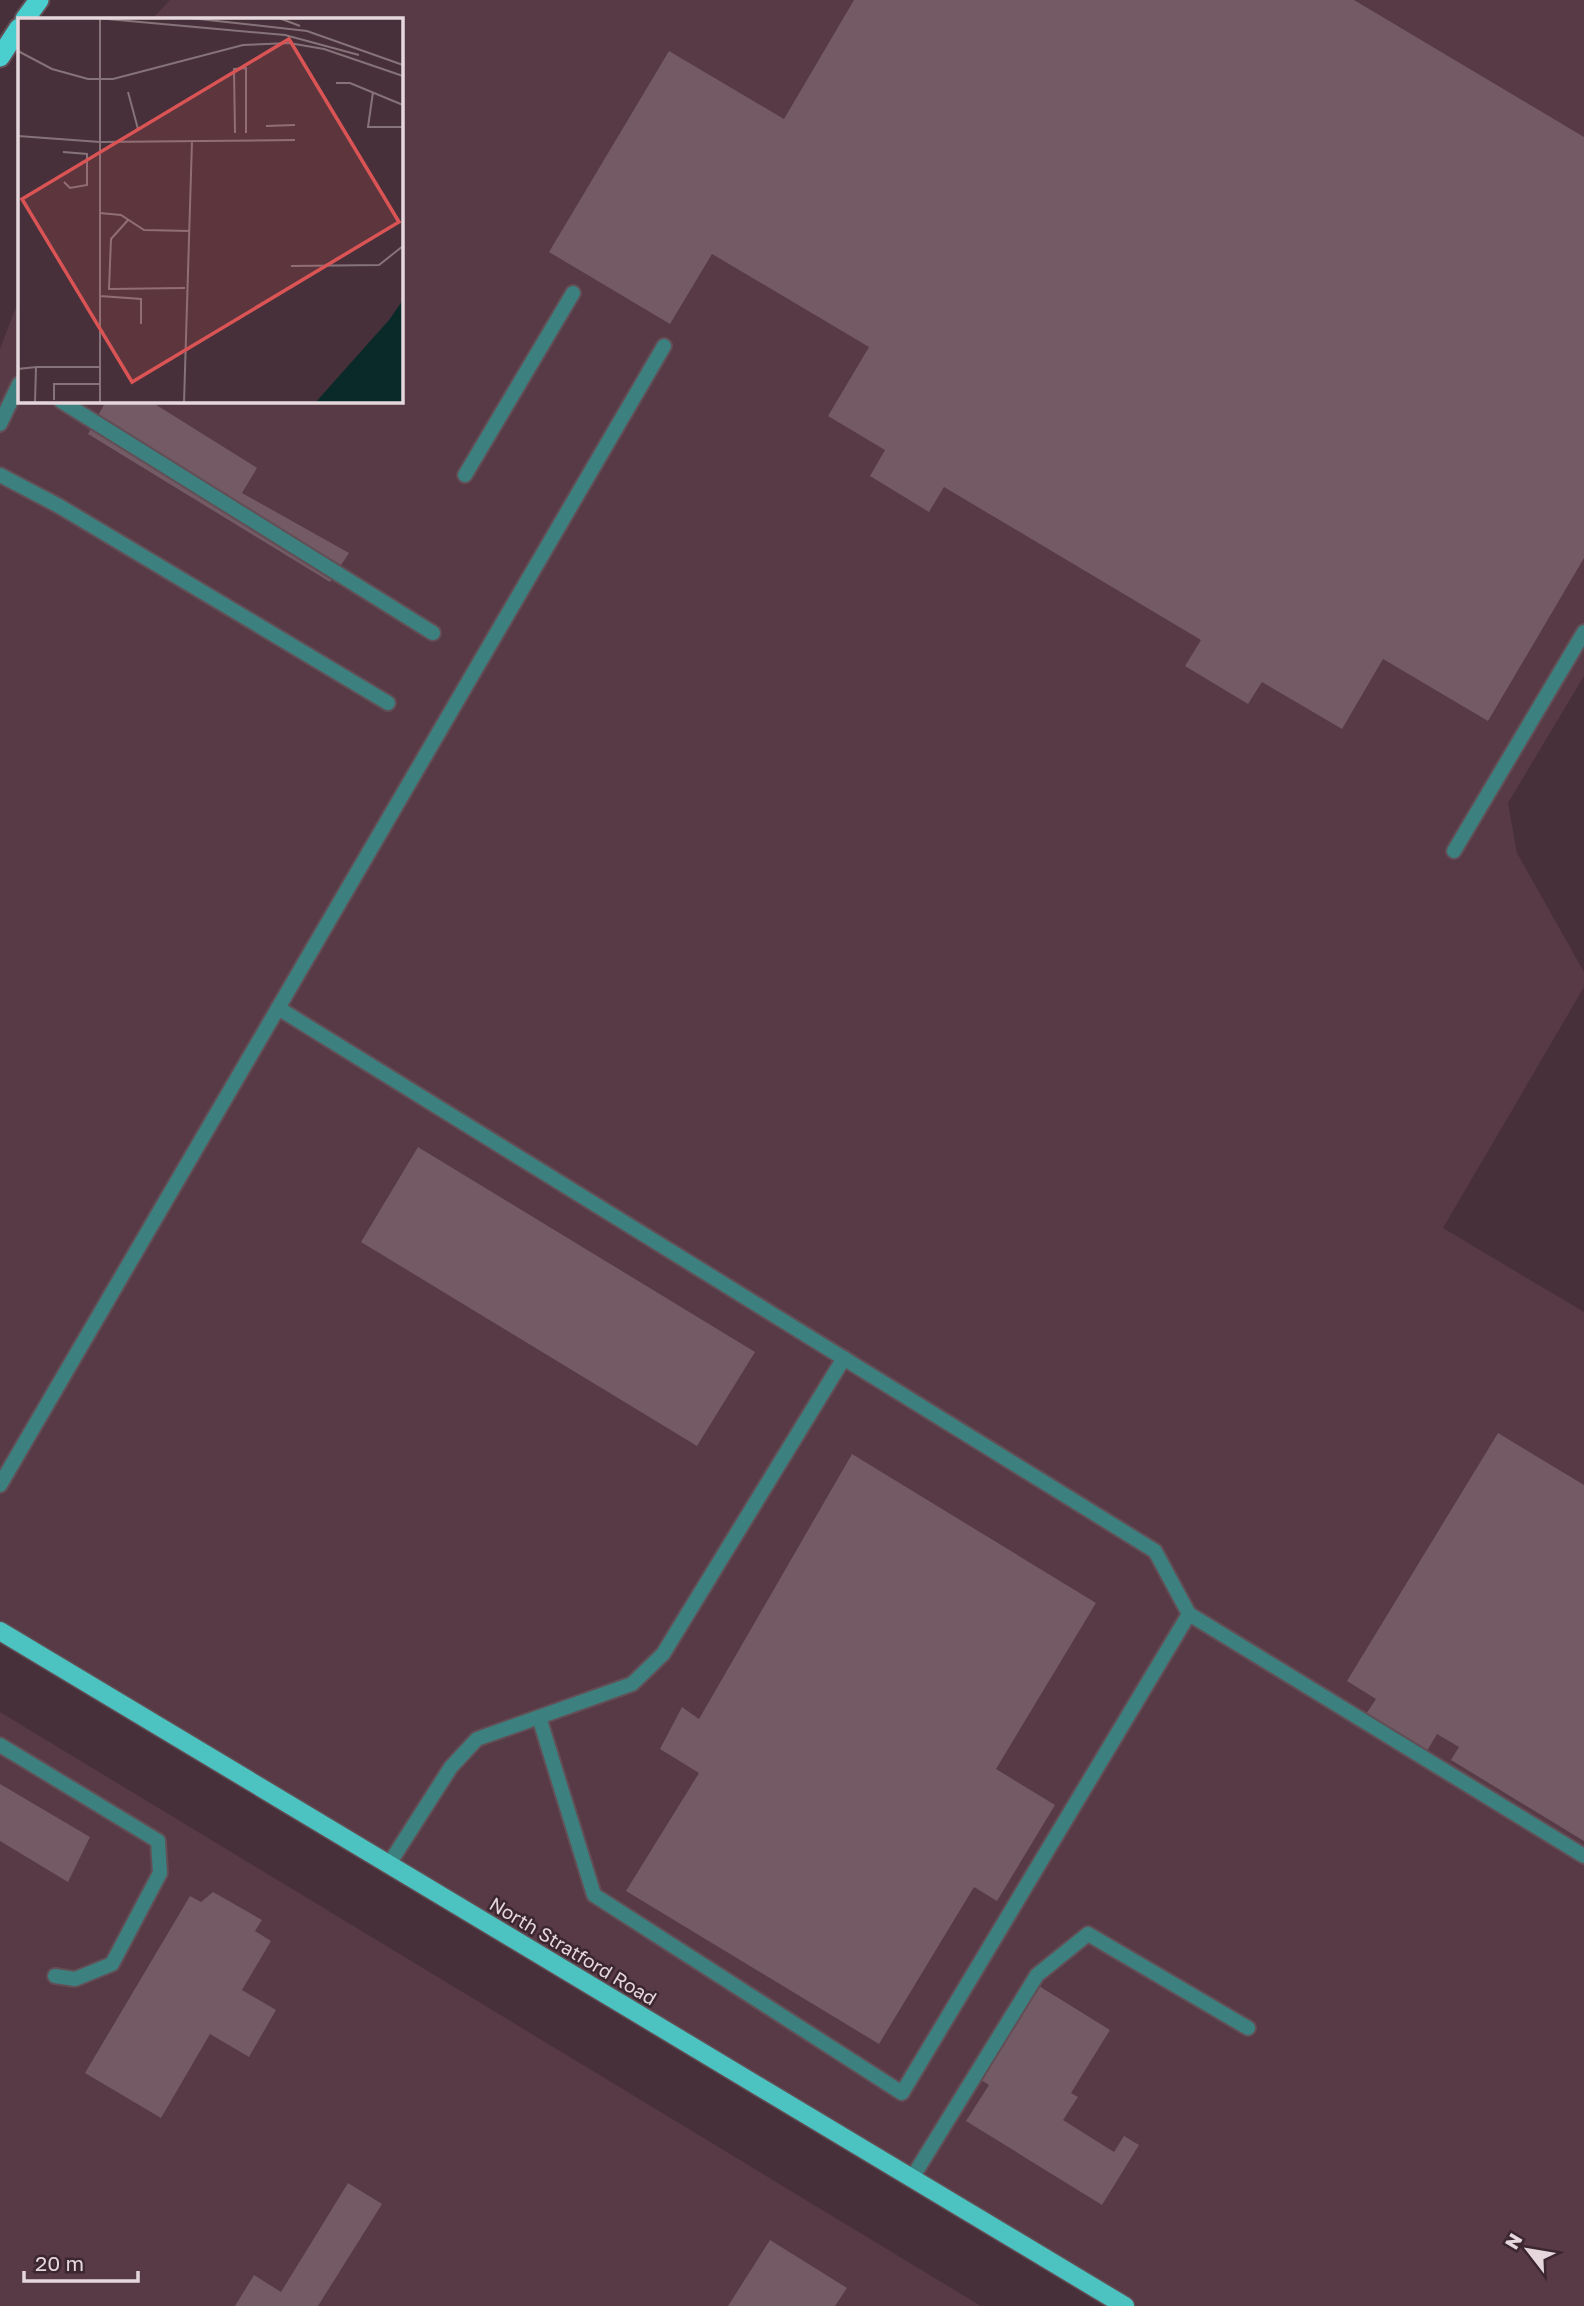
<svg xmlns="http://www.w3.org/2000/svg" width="1584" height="2306" viewBox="0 0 1584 2306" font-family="'Golos Text',sans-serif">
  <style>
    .built { fill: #573a46 }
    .building { fill: #735a64 }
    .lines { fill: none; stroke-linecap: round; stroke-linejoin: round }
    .service-casing { stroke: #634e56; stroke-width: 18 }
    .primary-casing { stroke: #634e56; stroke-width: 21 }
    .trunk-casing { stroke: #634e56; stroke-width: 23 }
    .service { stroke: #3c807f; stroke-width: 14 }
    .primary { stroke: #4cc2c1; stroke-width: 18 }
    .trunk { stroke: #4acfce; stroke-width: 19 }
    .labels { text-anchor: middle; stroke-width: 5; stroke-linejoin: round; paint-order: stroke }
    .street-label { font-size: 19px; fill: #e5d7dc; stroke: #3c262f }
    .inset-road { fill: none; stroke: #86737a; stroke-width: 2 }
    .view { fill: #da5455; fill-opacity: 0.15; stroke: #da5455; stroke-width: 3.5 }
    .inset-edge { fill: none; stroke: #e5d7dc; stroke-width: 3.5 }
  </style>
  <rect width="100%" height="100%" fill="#473039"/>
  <g class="built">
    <path d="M170 0H1584V676L1508 803 1517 853 1584 972V987L1443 1228 1584 1312V2306H1125L0 1632V349L19 299V401H401V19H152Z"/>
    <path d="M0 1712 981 2306H0Z"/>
  </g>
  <g class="building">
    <path d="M854 0H1354L1584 137V558L1488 721 1383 659 1342 729 1262 682 1248 704 1185 666 1201 640 944 487 929 512 870 476 885 450 828 416 869 347 712 254 670 324 549 252 669 51 784 119Z"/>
    <path d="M106 401H150L257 468 242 493 349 553 330 582 88 434Z"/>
    <path d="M418 1147 755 1352 697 1446 361 1242Z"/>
    <path d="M1498 1433 1584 1485V1841L1451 1760 1459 1747 1437 1734 1427 1751 1366 1714 1376 1699 1347 1681Z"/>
    <path d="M852 1454 1096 1603 996 1769 1055 1805 997 1901 974 1887 879 2044 626 1891 699 1773 660 1749 682 1707 699 1719Z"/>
    <path d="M0 1784 90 1837 68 1882 0 1841Z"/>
    <path d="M213 1892 262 1920 255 1931 271 1941 242 1990 276 2010 249 2057 210 2034 161 2118 85 2073 190 1896 201 1902Z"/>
    <path d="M1039 1986 1110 2030 1071 2093 1078 2097 1063 2120 1114 2152 1124 2136 1139 2145 1102 2205 966 2121 989 2085 981 2080Z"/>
    <path d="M348 2183 382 2204 318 2306H235L254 2275 281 2292Z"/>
    <path d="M770 2240 847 2288 835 2306H728Z"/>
  </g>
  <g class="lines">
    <g class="service-casing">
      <g id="service">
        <path d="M61 401 433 633"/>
        <path d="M0 424 19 384"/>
        <path d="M0 475 59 506 388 703"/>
        <path d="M465 475 573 293"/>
        <path d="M1454 851 1584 632"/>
        <path d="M278 1008 1155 1551 1189 1614 1584 1856"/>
        <path d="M0 1485 664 346"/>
        <path d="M539 1717 594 1895 902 2093 1189 1614"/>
        <path d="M0 1745 158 1841 160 1873 112 1964 75 1979 55 1976"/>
        <path d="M389 1864 451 1767 477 1739 632 1684 663 1654 844 1358"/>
        <path d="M912 2178 1037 1975 1088 1934 1248 2028"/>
      </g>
    </g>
    <g class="primary-casing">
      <path id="primary" d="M0 1631 1125 2306"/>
    </g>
    <g class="trunk-casing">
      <g id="trunk">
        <path d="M25 19 39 0"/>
        <path d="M0 57 19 28"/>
      </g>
    </g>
    <use href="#service" class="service"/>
    <use href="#primary" class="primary"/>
    <use href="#trunk" class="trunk"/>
  </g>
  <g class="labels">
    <g class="street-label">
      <text transform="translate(573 1951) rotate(31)" y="7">North Stratford Road</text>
    </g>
  </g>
  <g transform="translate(18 18)">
    <rect width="385" height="385" fill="#473039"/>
    <path d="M385 282V385H297L371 302Z" fill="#092a29"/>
    <path class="inset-road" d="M78 0 267 17 341 37M82 0V385M172 0 289 13 385 47M261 0 282 8M0 33 34 51 70 61H95L225 27 271 25 306 31 385 58M318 65H332L385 87M110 74 120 111M355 74 350 109H385M248 108 277 107M217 115 216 51 228 50V115M0 118 82 124 277 122M45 134 69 136V167L52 170 46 164M82 195 103 197 126 212 172 213M110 202 93 221 91 271 167 270M273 248 361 247 385 228M82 278 123 281V306M18 349H82M0 363V351L18 349 17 385M36 382V366H82M166 385 174 123"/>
    <path class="view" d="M271 21 381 204 114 364 4 181Z"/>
    <rect width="385" height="385" class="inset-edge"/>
  </g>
  <g transform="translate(1528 2250) rotate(301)" stroke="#3c262f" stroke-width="5" paint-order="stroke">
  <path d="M0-5L12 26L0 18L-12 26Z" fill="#e5d7dc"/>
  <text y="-10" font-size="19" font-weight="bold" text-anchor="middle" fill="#e5d7dc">N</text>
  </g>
  <path d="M24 2271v10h114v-10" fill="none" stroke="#e5d7dc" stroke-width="3.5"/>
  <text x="35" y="2271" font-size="21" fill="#e5d7dc" stroke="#3c262f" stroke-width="5" paint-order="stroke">20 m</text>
</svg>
